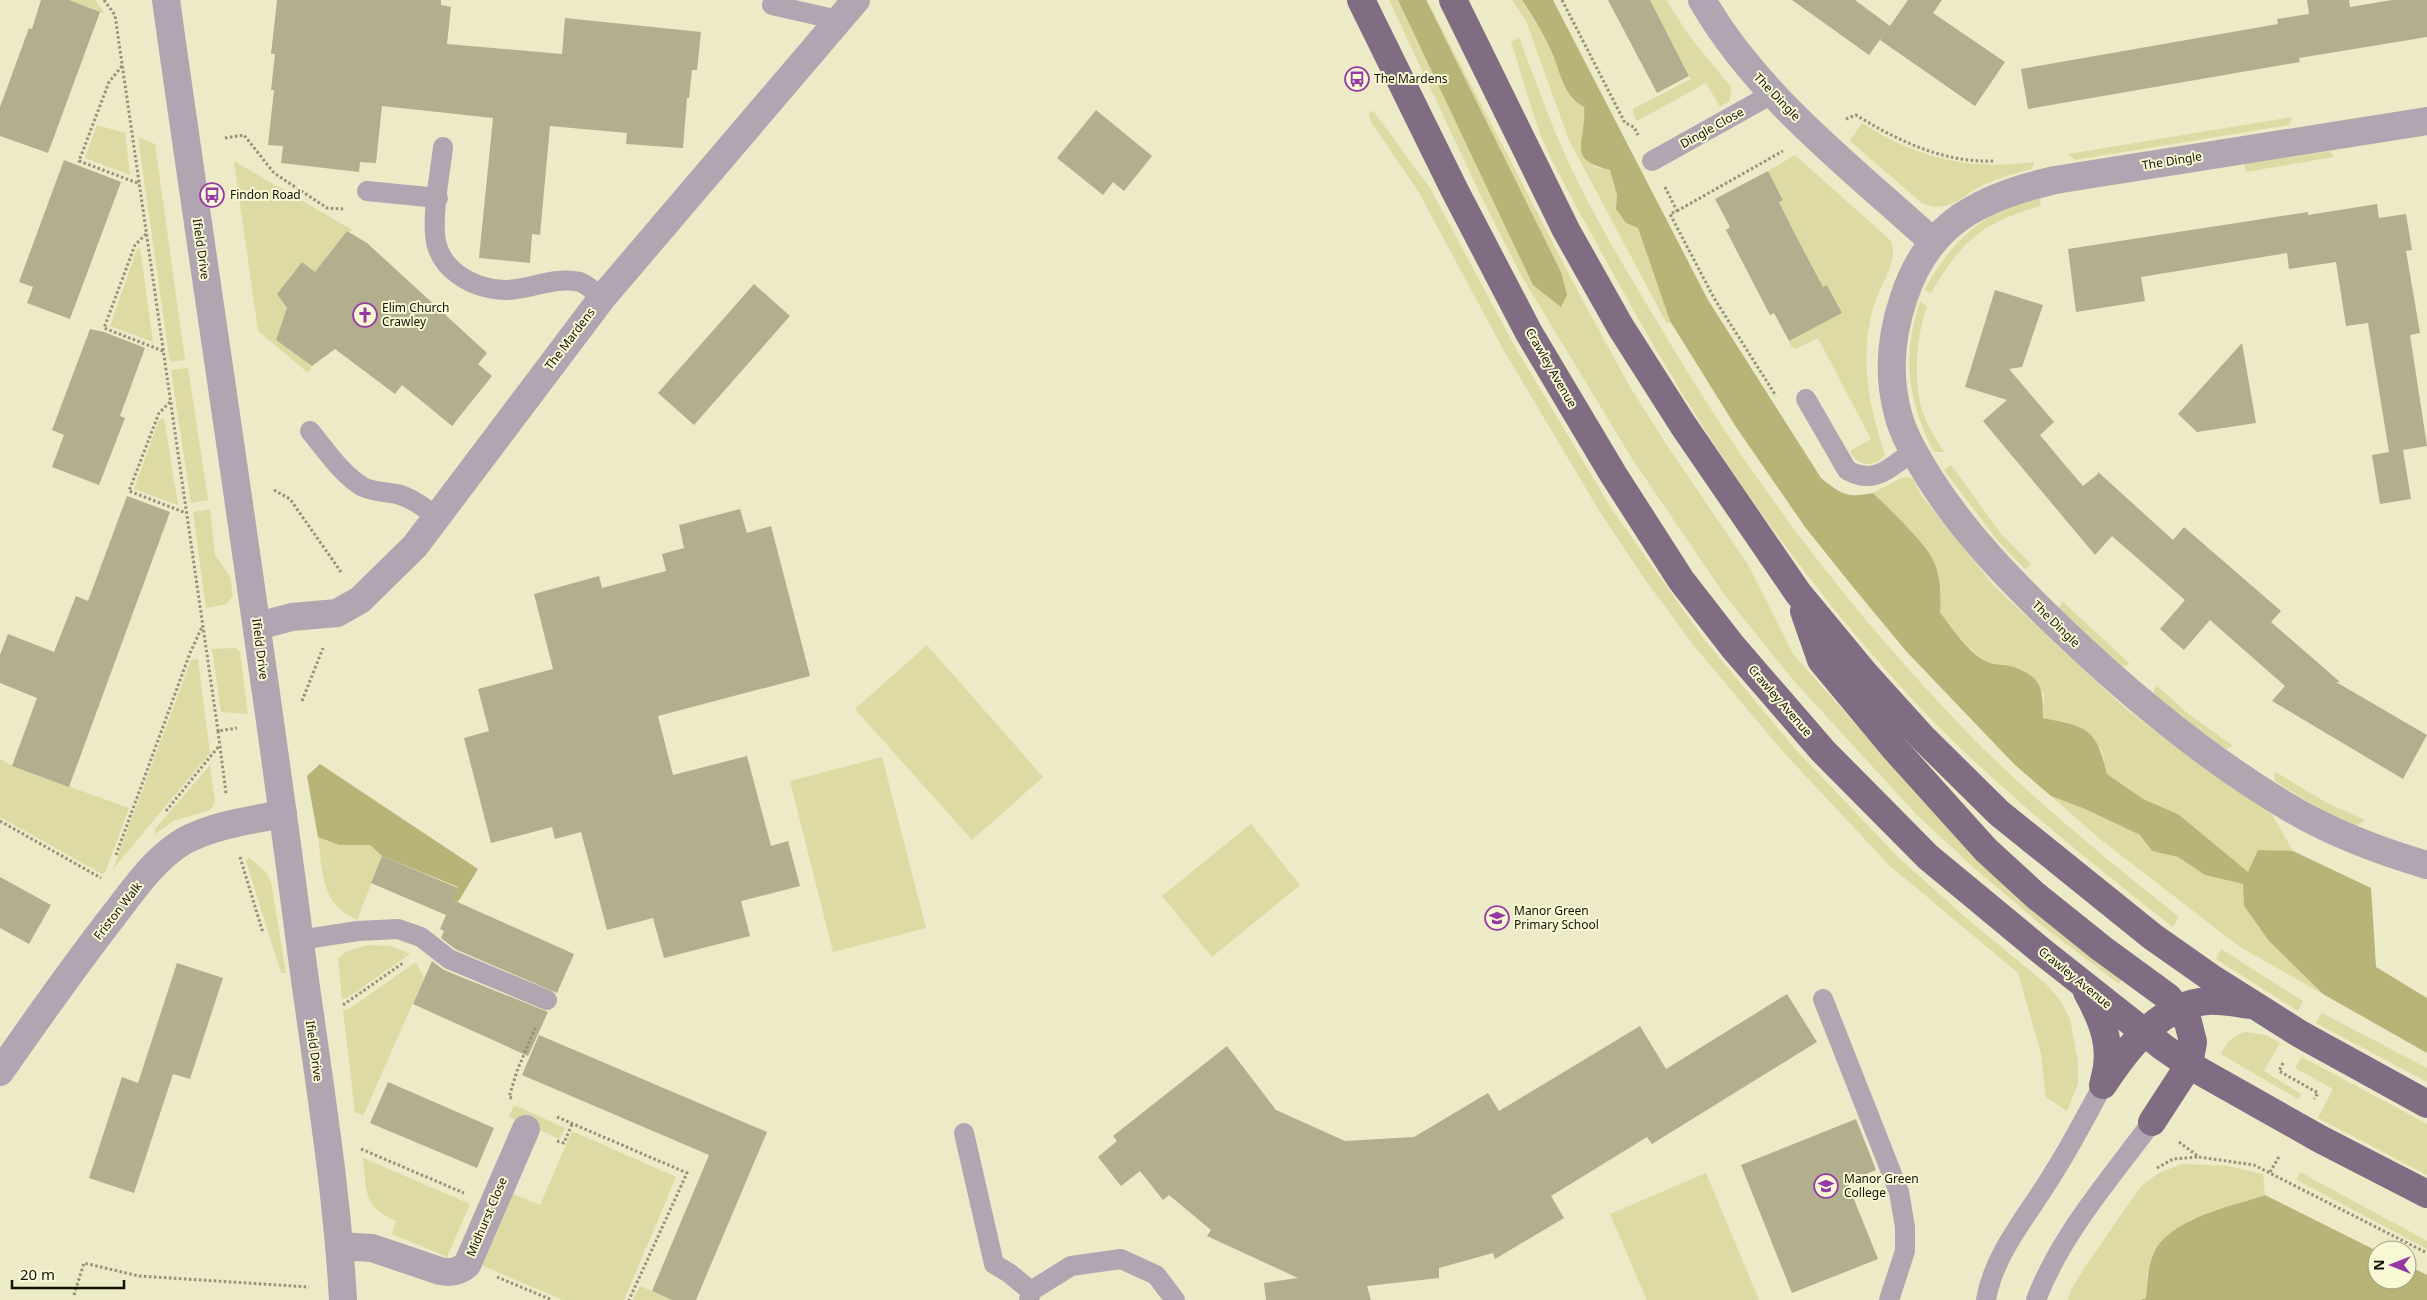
<svg xmlns="http://www.w3.org/2000/svg" width="2427" height="1300" viewBox="0 0 2427 1300" font-family="'Noto Sans',sans-serif">
  <style>
    .green { fill: #dddaa4 }
    .forest { fill: #b8b478 }
    .building { fill: #b1af8d }
    .lines { fill: none; stroke-linecap: round; stroke-linejoin: round }
    .path { stroke: #939278; stroke-width: 3; stroke-dasharray: 2.5 2.5; stroke-linecap: butt }
    .service { stroke: #b0a5b1; stroke-width: 20 }
    .minor { stroke: #b0a5b1; stroke-width: 28 }
    .tertiary { stroke: #b0a5b1; stroke-width: 28 }
    .primary { stroke: #806d83; stroke-width: 28 }
    .labels { text-anchor: middle; stroke-width: 4; stroke-linejoin: round; paint-order: stroke }
    .poi-label { font-size: 12px; fill: #131206; stroke: #f9f8d4; text-anchor: start }
    .street-label { font-size: 12px; fill: #131206; stroke: #f9f8d4 }
  </style>
  <rect width="100%" height="100%" fill="#eceac7"/>
  <g class="green">
    <path d="M69 0H95L105 14Z"/>
    <path d="M1389 0H1427L1585 305 1630 387 1668 447 1747 563 1793 654 1929 807 1981 862 2122 979 2119 984 2044 927 1974 868 1916 814 1793 680 1724 594 1631 457 1521 275 1480 194Z"/>
    <path d="M1512 0H1522L1526 7C1535 22 1546 38 1553 55 1561 75 1563 95 1584 107L1585 124 1580 146 1594 167 1610 170 1617 195 1616 209 1626 223 1638 228 1670 321 1667 324 1569 140 1526 21Z"/>
    <path d="M1650 0H1666L1690 37 1731 87 1730 101 1720 107 1706 83 1637 121 1634 117 1633 109 1691 79Z"/>
    <path d="M1519 37C1536 83 1552 128 1573 172 1600 228 1632 280 1664 333 1744 469 1837 594 1945 709 2016 786 2097 852 2179 917L2173 927C2090 862 2007 796 1933 721 1813 596 1713 454 1629 302 1611 270 1593 237 1575 204 1563 181 1549 157 1540 133 1529 103 1521 72 1511 42Z"/>
    <path d="M1370 111 1374 112 1430 188 1514 345 1611 508 1703 638 1794 748 1900 859 1971 922 2046 984 2060 1000 2070 1019 2078 1062V1084L2067 1111 2046 1097 2041 1054 2018 973 1890 866 1786 755 1694 646 1644 578 1600 512 1503 349 1418 191 1371 122 1369 115Z"/>
    <path d="M2293 117 2289 125 2075 160 2068 154Z"/>
    <path d="M1862 123C1915 158 1972 171 2034 162L2032 169C2017 173 2002 177 1987 183 1962 194 1951 215 1922 203L1850 141Z"/>
    <path d="M97 125 125 133 130 175 85 158Z"/>
    <path d="M138 137 155 144 185 360 170 362Z"/>
    <path d="M2330 151 2334 157 2246 172 2244 164Z"/>
    <path d="M1795 155 1890 240C1901 258 1878 289 1873 308 1859 359 1869 406 1885 455 1873 469 1857 466 1850 451L1871 439 1818 338 1796 349 1792 348 1789 341 1842 313 1827 285 1823 287 1779 202 1783 199 1768 171Z"/>
    <path d="M234 161 354 231H347L342 252 315 272 302 262 277 294 287 308 276 340 312 366 308 373 258 331Z"/>
    <path d="M2041 198 2040 206C1981 224 1963 239 1931 293L1924 290C1943 257 1968 225 2004 209 2015 204 2029 201 2041 198Z"/>
    <path d="M140 248 153 342 110 326 137 249Z"/>
    <path d="M1920 301 1927 307C1916 337 1914 372 1920 403 1924 421 1935 437 1944 452H1934C1907 400 1902 356 1920 301Z"/>
    <path d="M188 368 208 500 191 503 171 370Z"/>
    <path d="M164 418 178 505 134 489 159 420Z"/>
    <path d="M1951 465 2002 535 2031 564 2025 569 1998 541 1944 470Z"/>
    <path d="M1907 477 1913 479 1921 495 1995 587 2126 709 2201 766 2271 813 2293 851 2258 850 2248 873 2178 814 2143 799 2107 774 2102 750 2065 722 2043 718 2044 693 2011 666 1987 662 1963 642 1939 612 1941 590 1911 532 1873 493 1901 478Z"/>
    <path d="M210 509 215 555 230 576 233 596 226 604 206 608 193 512Z"/>
    <path d="M2062 601 2130 664 2121 667 2059 608Z"/>
    <path d="M927 645 1043 777 972 840 855 709Z"/>
    <path d="M236 648 240 652 248 714 221 712 212 649Z"/>
    <path d="M198 659 210 753 113 869 191 660Z"/>
    <path d="M2156 685 2186 712 2233 746 2226 749 2207 738 2153 695Z"/>
    <path d="M882 757 926 928 833 952 790 781Z"/>
    <path d="M0 759 12 766 129 808 105 873 102 874 0 817Z"/>
    <path d="M210 765 215 800 213 807 208 811 173 821 155 834V829Z"/>
    <path d="M2274 771 2325 802 2365 820 2356 827 2323 811 2275 781Z"/>
    <path d="M2051 796 2085 809 2140 835 2152 851 2178 857 2205 875 2243 884 2244 906 2269 941 2323 994 2240 947 2100 839Z"/>
    <path d="M1251 824 1300 885 1212 957 1162 896Z"/>
    <path d="M318 837 339 845H370L382 856 357 920C320 904 323 871 318 837Z"/>
    <path d="M249 857 265 871 271 882 286 973H281L246 861Z"/>
    <path d="M368 945 392 946 410 954 347 998 342 999 338 958 347 951Z"/>
    <path d="M2221 949 2303 1001 2298 1011 2216 959Z"/>
    <path d="M416 962 424 978 363 1116 355 1112 343 1010 349 1009Z"/>
    <path d="M2322 1013 2427 1068V1082L2316 1023Z"/>
    <path d="M2245 1032 2266 1035 2280 1043 2264 1071 2301 1094 2298 1099 2221 1054C2227 1042 2232 1036 2245 1032Z"/>
    <path d="M2302 1057 2427 1124V1175L2318 1118 2333 1089 2295 1068Z"/>
    <path d="M514 1105 565 1128 560 1139 509 1117Z"/>
    <path d="M572 1131 676 1177 624 1300H563L481 1265 511 1193 540 1205Z"/>
    <path d="M363 1158 470 1204 447 1257 392 1234 396 1221C362 1206 367 1191 363 1158Z"/>
    <path d="M2182 1164 2227 1166 2263 1174 2265 1195 2190 1220 2147 1274 2146 1298 2140 1300H2068L2071 1290 2085 1267 2141 1186 2159 1173Z"/>
    <path d="M2300 1172 2427 1241V1249L2297 1180Z"/>
    <path d="M1706 1173 1759 1300H1647L1610 1214Z"/>
    <path d="M640 1286 672 1300H633Z"/>
  </g>
  <g class="forest">
    <path d="M1398 0H1426L1561 272 1567 295 1561 307 1533 285Z"/>
    <path d="M1522 0H1553L1708 300 1821 478C1842 495 1847 498 1873 493 1888 508 1927 544 1934 562 1941 579 1941 595 1940 612 1951 627 1969 654 1988 662 1994 665 2003 664 2010 666 2042 676 2043 688 2043 718 2088 727 2096 728 2107 774L2143 799 2178 814 2248 872 2258 850 2293 851 2371 888 2376 967 2427 998V1053L2323 994 2269 941 2244 906 2243 884 2205 875 2178 857 2152 851 2140 835 2085 809 2051 796 2015 765 1906 651 1853 587 1805 527 1736 427 1670 321 1638 228 1626 223 1616 209 1617 195 1610 170C1564 159 1587 143 1584 107 1563 95 1561 75 1553 55 1545 36 1533 17 1522 0Z"/>
    <path d="M320 764 478 869 458 902 453 900 458 887 382 856 370 845H339L318 837 307 776Z"/>
    <path d="M2265 1195 2377 1251V1280H2407V1265L2427 1275V1300H2140L2146 1298C2147 1282 2149 1255 2160 1243 2186 1214 2231 1207 2265 1195Z"/>
  </g>
  <g class="building">
    <path d="M41 0H69L100 12 48 153 0 136V107L29 28 32 29Z"/>
    <path d="M277 0H441V5L451 7 447 44 562 54 565 18 701 32 697 70H692L689 98H687L683 148 626 144 627 133 550 126 540 235 532 234 530 263 479 258 493 118 382 106 376 163 360 162 359 172 281 163 283 146 268 145 274 90H271L275 54H271Z"/>
    <path d="M1608 0H1650L1689 76 1657 93Z"/>
    <path d="M1792 0H1855L1890 26 1869 55Z"/>
    <path d="M1908 0H1942L1933 13 2005 62 1975 106 1880 40Z"/>
    <path d="M2307 0H2349L2350 7 2392 0H2427V37L2299 58 2300 62 2028 109 2021 69 2278 24 2277 19 2309 14Z"/>
    <path d="M1096 110 1152 156 1124 191 1113 182 1103 195 1057 158Z"/>
    <path d="M64 160 121 182 70 319 27 303 33 287 19 282Z"/>
    <path d="M1768 171 1783 200 1779 202 1793 230 1823 287 1827 285 1842 313 1789 341 1774 313 1770 315 1745 267 1726 230 1730 227 1715 199Z"/>
    <path d="M2377 204 2379 218 2406 214 2412 250 2406 251 2420 333 2410 335 2427 446 2403 450 2411 499 2380 504 2372 455 2389 452 2368 323 2346 326 2336 262 2289 269 2287 253 2141 277 2145 301 2076 312 2068 249 2308 212V215Z"/>
    <path d="M347 231 367 243 487 353 478 364 492 376 452 426 402 385 395 394 335 349 312 366 276 340 287 308 277 294 302 262 315 272Z"/>
    <path d="M754 284 790 316 694 425 658 393Z"/>
    <path d="M1995 290 2043 305 2022 367 2009 369 2054 422 2040 435 2064 464 2083 486 2098 474 2097 471 2173 540 2184 527 2281 611 2271 622 2340 682H2336L2427 735 2403 779 2272 701 2285 686 2210 620 2184 650 2172 640 2160 629 2185 600 2112 536 2095 555 1983 421 2007 400 1965 387Z"/>
    <path d="M90 329 104 332 145 348 120 416 125 418 99 485 52 467 64 435 52 430Z"/>
    <path d="M2242 343 2256 423 2197 432 2178 414Z"/>
    <path d="M127 496 170 512 69 787 12 766 37 698 0 683V655L8 634 54 652 76 596 88 601Z"/>
    <path d="M740 509 747 533 771 526 810 676 658 716 673 775 747 756 771 846 788 841 800 886 741 901 750 936 664 958 653 918 607 930 581 832 555 839 552 827 491 843 464 738 489 731 478 689 553 669 534 594 599 576 602 588 666 571 662 554 684 548 679 525Z"/>
    <path d="M382 856 458 888 453 900 574 954 557 993 455 949 441 938 444 931 440 929 446 915 371 883Z"/>
    <path d="M0 877 51 905 29 944 0 928Z"/>
    <path d="M432 961 444 970 548 1012 528 1056 413 1004Z"/>
    <path d="M177 963 223 978 190 1079 173 1074 134 1193 89 1178 122 1077 138 1083Z"/>
    <path d="M1787 994 1817 1042 1652 1144 1647 1137 1551 1196 1564 1218 1495 1259 1493 1253 1439 1268V1278L1367 1286 1371 1300H1266L1264 1283 1298 1278 1207 1236 1211 1230 1169 1195 1163 1200 1140 1171 1121 1186 1098 1157 1117 1141 1113 1136 1227 1046 1276 1110 1345 1141 1414 1137 1488 1093 1499 1111 1640 1026 1666 1069Z"/>
    <path d="M539 1035 767 1132 696 1300H672L652 1291 709 1155 522 1075Z"/>
    <path d="M388 1082 494 1128 477 1168 370 1123Z"/>
    <path d="M1856 1119 1876 1170 1847 1182 1878 1259 1792 1293 1741 1165Z"/>
  </g>
  <g class="lines">
    <g class="path">
      <path d="M104 0 115 15 218 731"/>
      <path d="M1562 0 1625 123 1634 127 1638 135"/>
      <path d="M122 66 109 82 79 161 140 184"/>
      <path d="M1846 119 1856 115C1898 141 1944 163 1994 161"/>
      <path d="M225 138 244 135 274 173 327 208 343 209"/>
      <path d="M1665 187 1677 211 1670 214 1714 298 1776 396"/>
      <path d="M1677 211 1783 151"/>
      <path d="M146 234 135 245 104 328 163 351"/>
      <path d="M170 402 159 413 129 491 186 513"/>
      <path d="M274 490 290 499 341 572"/>
      <path d="M302 701 323 648"/>
      <path d="M226 793 218 731 237 728"/>
      <path d="M166 811 219 746"/>
      <path d="M0 821 101 878"/>
      <path d="M116 855 190 653 202 627"/>
      <path d="M240 857 263 933"/>
      <path d="M343 1005 403 963"/>
      <path d="M2283 1063 2279 1071 2318 1093 2314 1099"/>
      <path d="M512 1098 509 1097 517 1071 536 1026"/>
      <path d="M557 1117 687 1173 629 1300"/>
      <path d="M557 1141 564 1143 572 1124"/>
      <path d="M2179 1142 2199 1157 2254 1165 2427 1253"/>
      <path d="M361 1149 464 1193"/>
      <path d="M2157 1168 2173 1159 2198 1157"/>
      <path d="M2270 1172 2280 1155"/>
      <path d="M497 1277 552 1300"/>
      <path d="M74 1295 84 1263 139 1276 309 1287"/>
    </g>
    <g class="service">
      <path d="M772 5 838 20"/>
      <path d="M443 147C440 175 433 205 435 234 437 269 472 289 505 290 530 290 554 276 580 282 588 285 595 292 602 298"/>
      <path d="M1652 161 1772 94"/>
      <path d="M367 191 438 198"/>
      <path d="M1806 399 1847 470C1875 486 1891 467 1913 451"/>
      <path d="M310 431C325 449 342 475 363 487 374 492 385 492 397 494 412 498 425 508 437 517"/>
      <path d="M299 940 358 931 398 929 421 937 449 959 547 1000"/>
      <path d="M1823 999 1899 1192 1905 1227V1251L1889 1300"/>
      <path d="M964 1133 994 1264 1009 1273 1031 1291"/>
      <path d="M1029 1300 1031 1291 1071 1266 1121 1259 1156 1275 1175 1300"/>
      <path d="M1986 1300C1994 1252 2030 1213 2054 1172 2072 1144 2087 1114 2103 1085"/>
      <path d="M2036 1300C2061 1234 2110 1179 2152 1122"/>
    </g>
    <g class="minor">
      <path d="M1702 0C1757 96 1852 168 1933 242"/>
      <path d="M2427 121 2055 180C1982 197 1929 221 1904 297 1891 335 1887 374 1898 414 1904 438 1918 459 1930 479 1967 537 2014 584 2063 631 2132 697 2206 758 2288 807 2331 833 2379 851 2427 865"/>
      <path d="M258 626 292 617 337 613 360 600 415 546 602 298 856 0"/>
      <path d="M0 1072C37 1019 74 966 114 915 134 889 155 858 184 841 214 825 251 820 283 814"/>
      <path d="M339 1246 372 1248 440 1271C451 1273 458 1272 467 1265L526 1129"/>
    </g>
    <path class="tertiary" d="M166 0C209 307 257 613 297 920 313 1047 336 1173 343 1300"/>
    <g class="primary">
      <path d="M1361 0 1455 191 1529 333 1613 474 1681 580 1733 647 1823 751 1928 857 2044 953 2163 1047 2189 1065 2320 1139 2427 1194"/>
      <path d="M1453 0 1566 230 1620 326 1683 425 1798 593 1865 674 1922 737 1999 813 2153 937 2210 977 2300 1034 2427 1104"/>
      <path d="M1804 611 1821 660 1895 749 1986 850 2035 895 2101 948 2168 997 2188 1022 2193 1042 2189 1065 2152 1122"/>
      <path d="M2087 992C2103 1021 2114 1048 2104 1081"/>
      <path d="M2103 1085C2127 1048 2160 1005 2207 1001 2221 1000 2236 1003 2250 1005"/>
    </g>
  </g>
  <defs>
    <g id="bus-ring" transform="scale(1.25)"><circle r="9.5" fill="#f9f8d4" stroke="#953aa4" stroke-width="1.5"/><path d="M-5-6H5V4H4V6H2V4H-2V6H-4V4H-5ZM-3.5-4V0h7V-4ZM-3.5 1.2v1.5H-2V1.2ZM2 1.2v1.5H3.5V1.2Z" fill="#953aa4"/></g>
    <g id="church-ring" transform="scale(1.25)"><circle r="9.5" fill="#f9f8d4" stroke="#953aa4" stroke-width="1.5"/><path d="M-1.2-6h2.4v3.5h3.3v2.4h-3.3V6h-2.4V-.1h-3.3v-2.4h3.3Z" fill="#953aa4"/></g>
    <g id="school-ring" transform="scale(1.25)"><circle r="9.5" fill="#f9f8d4" stroke="#953aa4" stroke-width="1.5"/><path d="M0-5L7-2L0 1L-7-2ZM-4 1L0 2.5L4 1V4Q0 6-4 4Z" fill="#953aa4"/></g>
  </defs>
  <g fill-rule="evenodd">
    <use href="#bus-ring" x="1357" y="79"/>
    <use href="#bus-ring" x="212" y="195"/>
    <use href="#church-ring" x="365" y="315"/>
    <use href="#school-ring" x="1497" y="918"/>
    <use href="#school-ring" x="1826" y="1186"/>
  </g>
  <g class="labels">
    <g class="poi-label">
      <text x="1374" y="83">The Mardens</text>
      <text x="230" y="199">Findon Road</text>
      <text x="382" y="312">Elim Church<tspan x="382" dy="14">Crawley</tspan></text>
      <text x="1514" y="915">Manor Green<tspan x="1514" dy="14">Primary School</tspan></text>
      <text x="1844" y="1183">Manor Green<tspan x="1844" dy="14">College</tspan></text>
    </g>
    <g class="street-label">
      <text transform="translate(1777 97) rotate(46)" y="4">The Dingle</text>
      <text transform="translate(1712 128) rotate(-29)" y="4">Dingle Close</text>
      <text transform="translate(2172 161) rotate(-9)" y="4">The Dingle</text>
      <text transform="translate(201 249) rotate(82)" y="4">Ifield Drive</text>
      <text transform="translate(570 339) rotate(-53)" y="4">The Mardens</text>
      <text transform="translate(1551 368) rotate(60)" y="4">Crawley Avenue</text>
      <text transform="translate(2056 624) rotate(44)" y="4">The Dingle</text>
      <text transform="translate(260 649) rotate(83)" y="4">Ifield Drive</text>
      <text transform="translate(1780 701) rotate(49)" y="4">Crawley Avenue</text>
      <text transform="translate(118 911) rotate(-52)" y="4">Friston Walk</text>
      <text transform="translate(2075 978) rotate(39)" y="4">Crawley Avenue</text>
      <text transform="translate(314 1051) rotate(82)" y="4">Ifield Drive</text>
      <text transform="translate(487 1217) rotate(-67)" y="4">Midhurst Close</text>
    </g>
  </g>
  <g transform="translate(2392 1265) rotate(270)"><circle r="24" fill="#f9f8d4" stroke="#9d9c82"/>
  <path d="M0-4L9 19L0 12L-9 19Z" fill="#953aa4"/>
  <text y="-8" font-size="14" font-weight="bold" text-anchor="middle" fill="#131206">N</text>
  </g>
  <path d="M12 1280v8h112v-8" fill="none" stroke="#131206" stroke-width="2.5"/>
  <text x="20" y="1280" font-size="15" fill="#131206" stroke="#f9f8d4" stroke-width="4" paint-order="stroke">20 m</text>
</svg>
